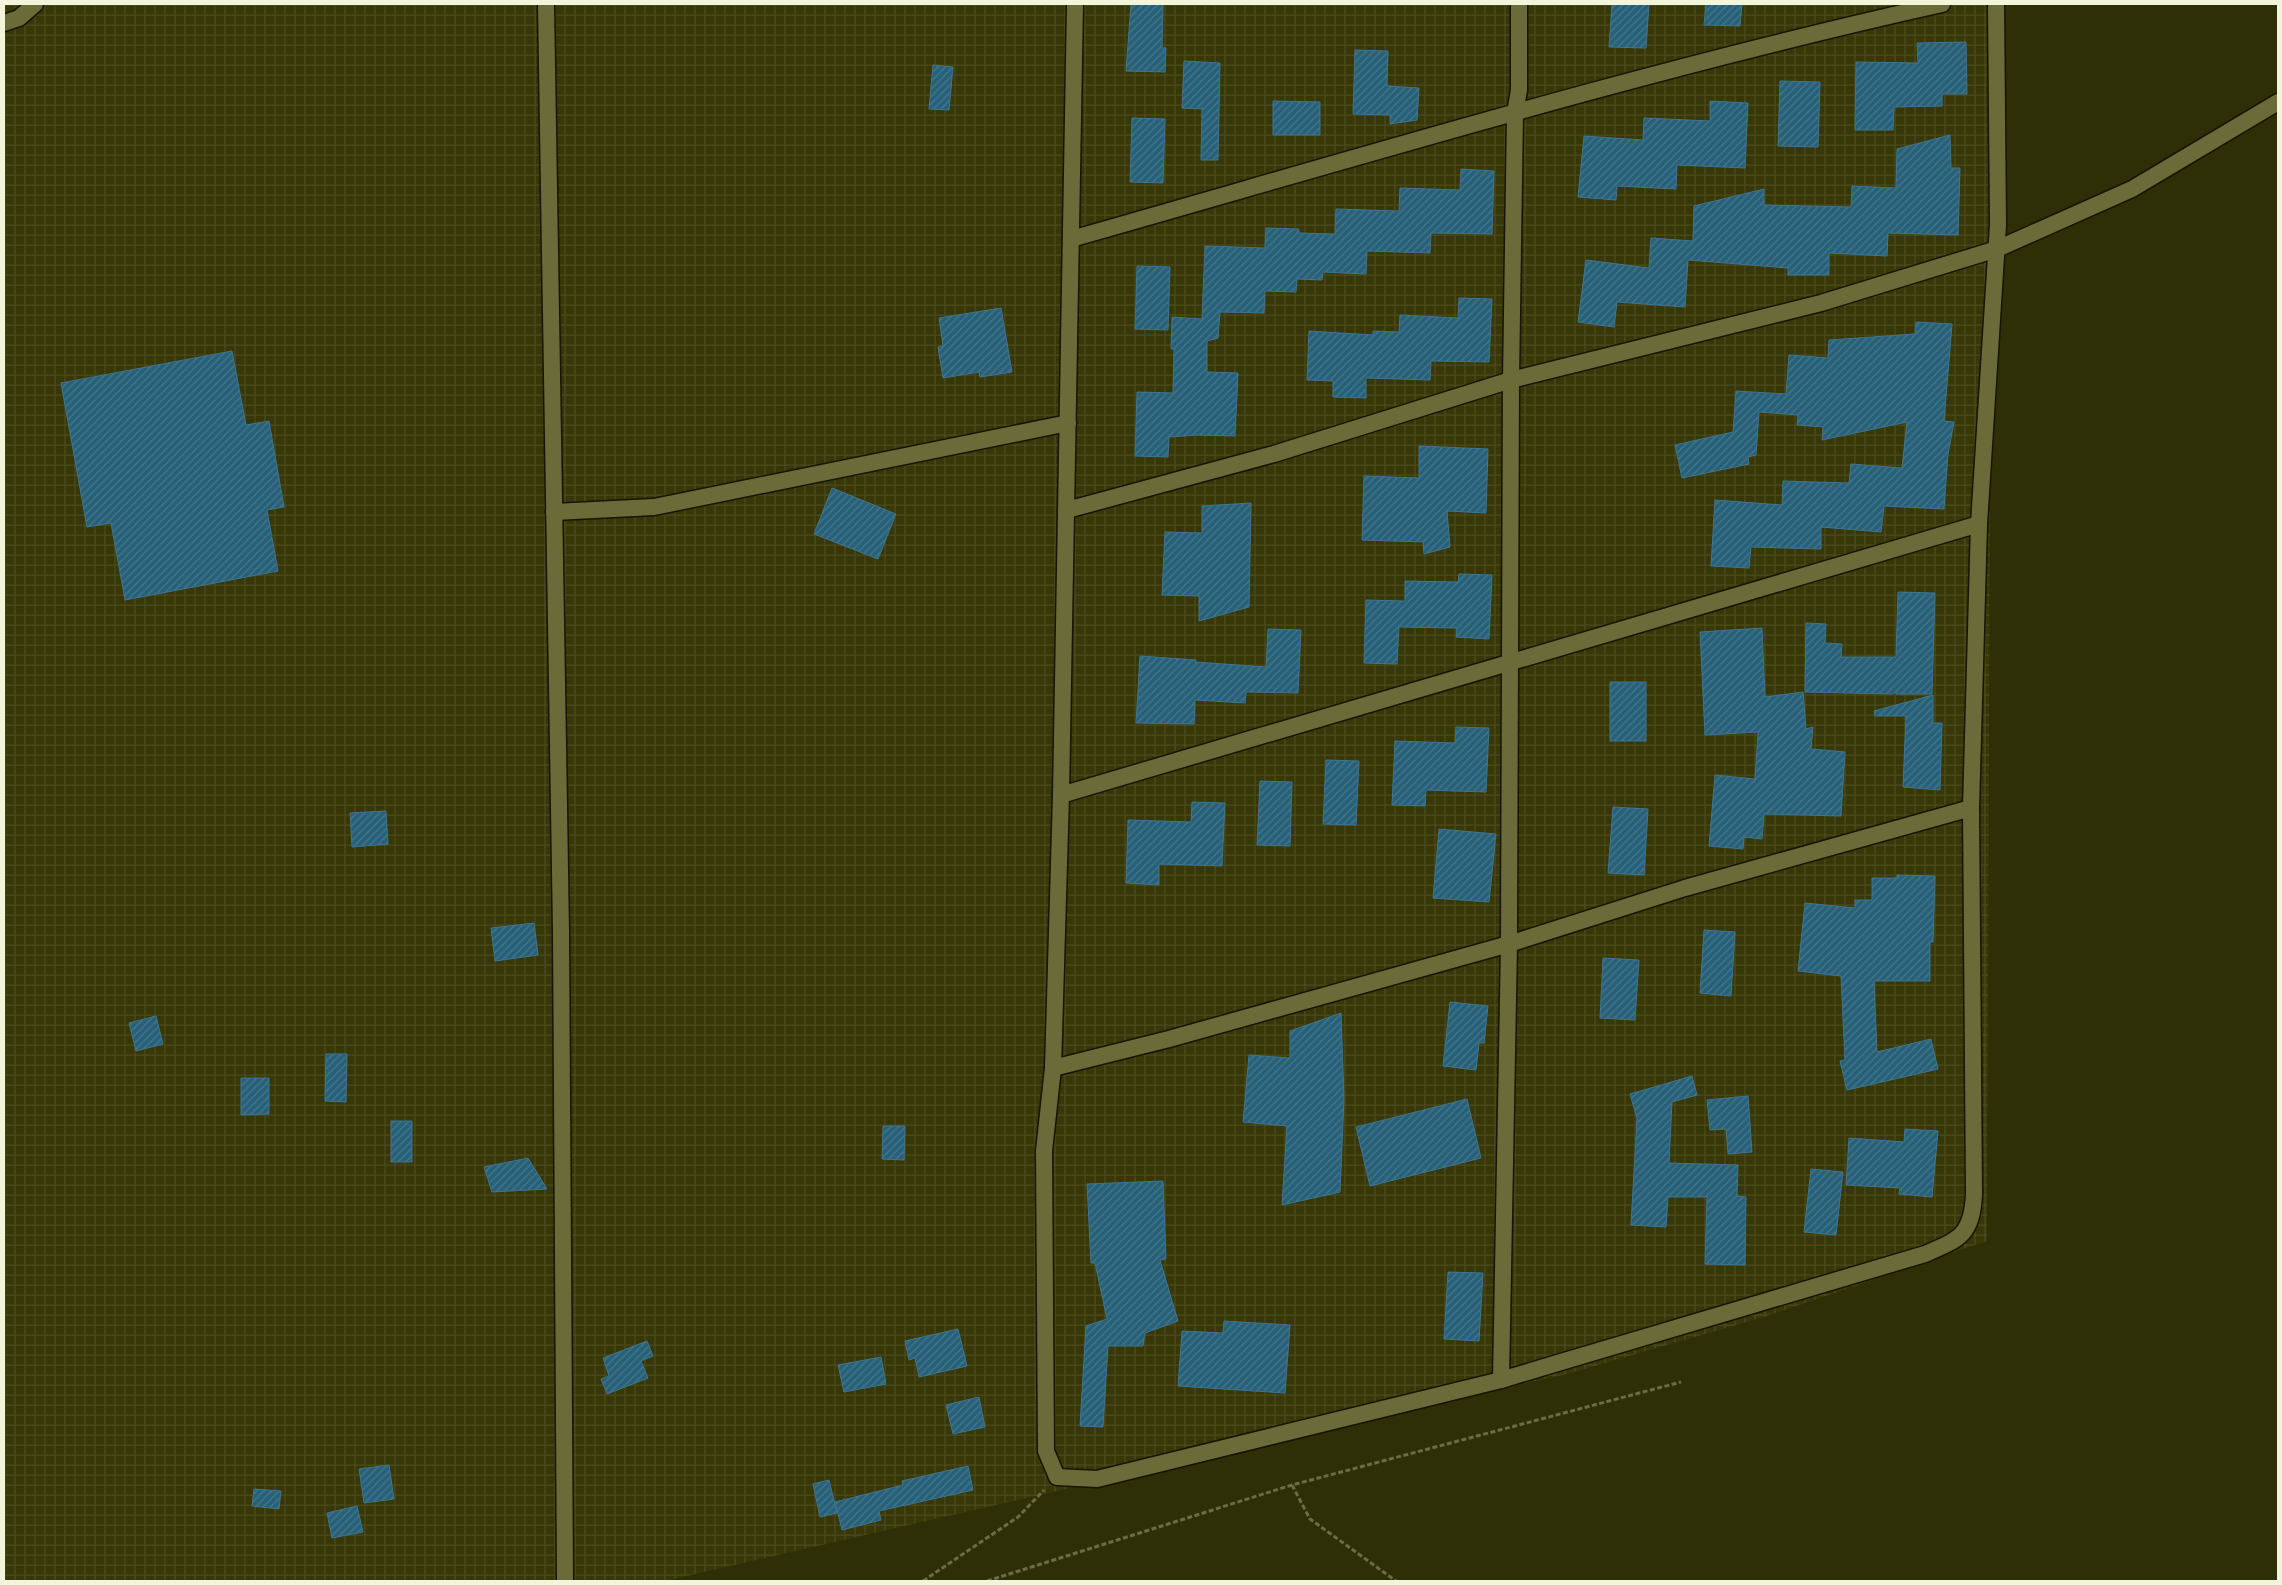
<svg xmlns="http://www.w3.org/2000/svg" width="2282" height="1585" viewBox="0 0 2282 1585" font-family="Georgia,serif">
  <style>
    .industrial { fill: url(#industrial-grid) }
    .building { fill: url(#building-hatch); stroke: #3e768f }
    .lines { fill: none; stroke-linecap: round; stroke-linejoin: round }
    .minor-casing { stroke: #161600; stroke-width: 19 }
    .path { stroke: #6a6b47; stroke-width: 3; stroke-dasharray: 5 2.5; stroke-linecap: butt }
    .minor { stroke: #6a6b39; stroke-width: 16 }
  </style>
  <defs>
    <pattern id="industrial-grid" width="8" height="8" patternUnits="userSpaceOnUse" patternTransform="scale(1.25)"><rect width="8" height="8" fill="#373707"/><path d="M0 4h8M4 0v8" fill="none" stroke="#4b4b1f"/></pattern>
    <pattern id="building-hatch" width="6" height="6" patternUnits="userSpaceOnUse" patternTransform="scale(1.25)"><rect width="6" height="6" fill="#276079"/><path d="M-1 1l2-2M0 6l6-6M5 7l2-2" fill="none" stroke="#47778b"/></pattern>
  </defs>
  <rect width="100%" height="100%" fill="#2f2f07"/>
  <path class="industrial" d="M4 4H1992L1987 1241 1767 1316 1571 1373 665 1581H4Z"/>
  <g class="building">
    <path d="M1131 4H1163L1162 48H1166L1165 72 1126 71Z"/>
    <path d="M1612 4H1649L1646 48 1609 47Z"/>
    <path d="M1706 4H1742L1740 26 1704 25Z"/>
    <path d="M1966 42 1967 94H1942V106L1894 107 1893 130H1855L1856 62 1918 63 1917 43Z"/>
    <path d="M1355 50 1388 51 1387 86 1419 88 1417 120 1390 124V115L1353 114Z"/>
    <path d="M1184 61 1220 63 1218 160H1201L1202 109 1182 108Z"/>
    <path d="M933 65 953 67 949 110 929 109Z"/>
    <path d="M1780 81 1820 82 1818 147 1778 146Z"/>
    <path d="M1273 101 1320 102V135H1273Z"/>
    <path d="M1710 101 1748 103 1745 168 1677 165 1676 189 1617 186 1616 200 1578 197 1584 136 1643 140 1644 118 1710 121Z"/>
    <path d="M1132 118 1165 119 1163 183 1130 182Z"/>
    <path d="M1950 135 1951 168H1960L1958 235 1888 233 1887 256 1829 253V275H1788V268L1688 260 1685 307 1617 302 1614 327 1578 322 1586 260 1649 268 1651 238 1693 241 1694 206 1764 189V205L1851 207 1852 186 1896 188 1897 149Z"/>
    <path d="M1461 169 1494 171 1492 234 1431 233 1430 253 1367 251 1366 274 1323 272 1322 280 1297 279 1296 292 1265 291 1264 313 1220 312 1218 338 1207 341V372L1238 373 1235 436 1197 435 1169 437 1168 457 1135 456 1137 392 1173 393 1174 349H1171L1172 317 1202 319 1205 246 1265 248 1266 228 1299 229V233L1335 234 1336 209 1399 211 1400 188 1460 190Z"/>
    <path d="M1137 266 1170 267 1168 330 1135 329Z"/>
    <path d="M1459 298 1492 299 1489 362 1431 361 1430 380 1366 378V398L1333 397V381L1307 380 1309 331 1373 335V331L1399 332 1400 315 1458 318Z"/>
    <path d="M1001 308 1012 372 980 377 979 372 943 378 938 347 943 346 939 318Z"/>
    <path d="M1916 322 1952 324 1944 421 1954 422 1948 454 1944 509 1884 506 1881 532 1821 527V549L1751 547 1749 568 1711 566 1715 500 1782 505 1783 481 1849 483 1851 464 1902 468 1907 422 1822 440 1823 427 1797 425 1798 415 1759 412 1756 455 1748 457 1749 464 1682 478 1675 445 1733 432 1736 391 1786 394 1789 355 1828 358 1829 340 1915 334Z"/>
    <path d="M232 351 246 425 269 421 284 507 267 510 278 571 125 600 111 523 87 527 61 383Z"/>
    <path d="M1419 446 1488 449 1486 513 1447 511 1450 547 1424 554 1423 542 1362 540 1364 476 1419 478Z"/>
    <path d="M832 488 896 514 878 559 814 534Z"/>
    <path d="M1251 503 1249 607 1199 621V596L1162 595 1165 532 1202 533V506Z"/>
    <path d="M1459 574 1492 575 1489 639 1456 637 1457 628 1399 627 1397 664 1364 663 1366 600 1405 601V581L1458 582Z"/>
    <path d="M1898 592 1935 593 1932 694H1896V692L1892 694 1805 692 1806 623 1826 624 1825 643 1842 644 1841 657H1896Z"/>
    <path d="M1762 628 1765 697 1803 692 1806 729 1813 727 1811 749 1845 752 1841 816 1764 814 1762 839 1744 837 1743 849 1709 846 1715 775 1755 779 1758 732 1705 735 1700 632Z"/>
    <path d="M1268 629 1301 630 1298 693 1246 692 1245 703 1195 700 1194 724 1136 723 1140 656 1196 660V662L1266 667Z"/>
    <rect x="1610" y="682" width="36" height="59"/>
    <path d="M1933 695V723H1942L1940 790 1903 787 1906 716H1875L1874 711Z"/>
    <path d="M1456 727 1489 728 1486 792 1426 790 1425 806 1392 805 1395 741 1455 743Z"/>
    <path d="M1326 760 1359 761 1356 825 1323 824Z"/>
    <path d="M1260 781 1292 782 1290 846 1257 845Z"/>
    <path d="M1192 802 1225 803 1222 866 1159 864V885L1126 883 1128 820 1191 822Z"/>
    <path d="M1613 807 1648 809 1644 875 1608 873Z"/>
    <path d="M386 811 388 844 352 847 350 813Z"/>
    <path d="M1439 829 1496 834 1489 902 1433 898Z"/>
    <path d="M1897 875 1935 876 1933 942H1930V981H1874L1877 1052 1931 1039 1938 1069 1847 1090 1840 1061 1845 1060 1841 976 1798 971 1805 903 1855 908V900H1872V878H1897Z"/>
    <path d="M534 923 538 955 495 961 491 928Z"/>
    <path d="M1704 930 1735 932 1731 996 1700 993Z"/>
    <path d="M1603 958 1639 960 1635 1020 1600 1018Z"/>
    <path d="M1450 1002 1488 1006 1484 1043H1479L1476 1070 1443 1066Z"/>
    <path d="M1341 1013 1344 1099 1340 1192 1282 1205 1287 1126 1243 1122 1249 1055 1290 1058V1031Z"/>
    <path d="M156 1016 163 1044 136 1051 129 1023Z"/>
    <path d="M326 1054H347L346 1102 325 1101Z"/>
    <path d="M1692 1076 1697 1095 1672 1102 1669 1163 1738 1165 1737 1196 1746 1197 1745 1265 1705 1264 1707 1197H1668L1666 1227 1631 1225 1637 1118 1630 1094Z"/>
    <path d="M241 1078H269V1114L241 1115Z"/>
    <path d="M1748 1096 1752 1152 1728 1154 1726 1129 1710 1130 1707 1100Z"/>
    <path d="M1467 1099 1481 1158 1370 1186 1356 1127Z"/>
    <rect x="391" y="1121" width="21" height="41"/>
    <path d="M883 1126H905L904 1160 882 1159Z"/>
    <path d="M1905 1129 1938 1131 1932 1197 1899 1194 1900 1188 1846 1185 1849 1138 1904 1142Z"/>
    <path d="M528 1158 547 1189 492 1192 484 1167Z"/>
    <path d="M1811 1169 1843 1172 1836 1235 1804 1232Z"/>
    <path d="M1163 1181 1166 1259 1160 1260 1178 1321 1145 1333 1143 1346H1108L1103 1427 1080 1426 1086 1326 1107 1319 1095 1263H1091L1087 1184Z"/>
    <path d="M1448 1272 1483 1273 1479 1341 1444 1339Z"/>
    <path d="M1224 1321 1290 1325 1285 1393 1178 1386 1182 1331 1223 1333Z"/>
    <path d="M958 1329 967 1366 919 1377 915 1358 909 1360 905 1341Z"/>
    <path d="M647 1341 653 1356 641 1361 648 1378 607 1394 601 1379 609 1376 603 1358Z"/>
    <path d="M881 1357 886 1384 844 1392 838 1365Z"/>
    <path d="M979 1397 985 1427 953 1434 946 1405Z"/>
    <path d="M389 1465 394 1499 364 1503 359 1469Z"/>
    <path d="M968 1466 973 1490 879 1511 881 1520 842 1530 835 1502 903 1485 902 1481Z"/>
    <path d="M829 1480 837 1513 820 1517 813 1484Z"/>
    <path d="M254 1489 281 1491 279 1509 252 1506Z"/>
    <path d="M357 1506 363 1532 332 1538 327 1513Z"/>
  </g>
  <g class="lines">
    <g class="minor-casing">
      <g id="minor">
        <path d="M546 4 561 931 565 1581"/>
        <path d="M1075 4 1061 795 1053 1068 1044 1151 1046 1451 1057 1477 1097 1479 1501 1380 1561 1362 1925 1254C1960 1239 1972 1235 1974 1194L1971 808 1979 524 1998 225 1996 4"/>
        <path d="M4 23 19 18 35 4"/>
        <path d="M1071 239C1360 157 1649 69 1942 4"/>
        <path d="M1067 510 1274 454 1511 380 1821 303 1997 249 2132 189 2278 102"/>
        <path d="M554 512 654 507 1068 423"/>
        <path d="M1061 795 1979 524"/>
        <path d="M1053 1068 1169 1039 1509 944 1685 888 1971 808"/>
        <path d="M1501 1380 1509 944 1511 380 1515 113 1519 90V4"/>
      </g>
    </g>
    <g class="path">
      <path d="M1292 1485 1310 1519 1396 1581"/>
      <path d="M923 1581 1018 1517 1044 1490"/>
      <path d="M987 1581 1292 1485 1681 1382"/>
    </g>
    <use href="#minor" class="minor"/>
  </g>
  <rect width="2282" height="1585" fill="none" stroke="#f3f5da" stroke-width="10"/>
</svg>
